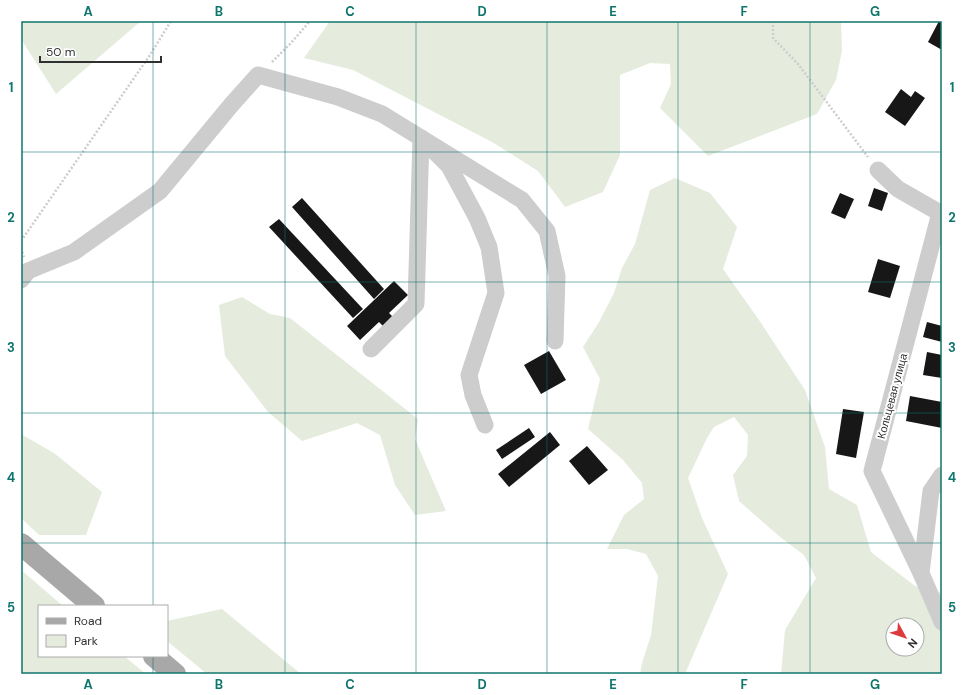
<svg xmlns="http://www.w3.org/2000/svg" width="963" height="695" viewBox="0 0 963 695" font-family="'DM Sans',sans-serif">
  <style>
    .green { fill: #e5ecde; fill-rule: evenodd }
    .building { fill: #171717 }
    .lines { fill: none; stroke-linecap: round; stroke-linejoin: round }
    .path { stroke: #cdcdcd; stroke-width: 2.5; stroke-dasharray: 2 2; stroke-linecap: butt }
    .minor { stroke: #cdcdcd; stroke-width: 17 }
    .major { stroke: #a8a8a8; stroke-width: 22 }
    .grid { fill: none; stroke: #0f766e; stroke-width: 1; stroke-opacity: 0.55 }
    .labels { text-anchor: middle; stroke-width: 4; stroke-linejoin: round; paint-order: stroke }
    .street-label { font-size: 11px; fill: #303030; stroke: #fff }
    .neatline { fill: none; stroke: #0f766e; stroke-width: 1.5 }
    .grid-label { font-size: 13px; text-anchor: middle; font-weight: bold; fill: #0f766e }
  </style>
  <rect width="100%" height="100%" fill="#fff"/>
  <g class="green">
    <path d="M21 21H141L56 94 21 39Z"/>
    <path d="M330 21H841L842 51 836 80 817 114 708 156 660 108 671 84 670 64 650 63 620 75V155L603 192 565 207 538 171 492 142 353 70 304 58Z"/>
    <path d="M675 178 710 193 737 227 723 269 759 320 805 390 825 447 829 489 857 505 871 552 915 586 942 593V674H781L785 630 816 578 804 555 780 537 739 501 733 475 747 456 748 435 734 417 714 427 707 438 688 478 702 518 728 574 685 674H640L642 663 651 635 658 576 646 554 627 549H607L624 515 644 499 642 483 623 460 588 429 600 379 583 347 599 322 614 293 622 268 635 244 650 190ZM893 625H917V649H893Z"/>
    <path d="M242 297 270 314 290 318 418 419 415 439 446 511 415 515 395 485 380 435 357 423 302 441 268 412 225 356 219 305Z"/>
    <path d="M21 434 54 453 102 492 86 535H39L21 518Z"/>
    <path d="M21 570 63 606H39V656H124L146 674H21Z"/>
    <path d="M222 609 301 674H207L167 641V621Z"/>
  </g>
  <g class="building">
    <path d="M939 21H942V50L928 42Z"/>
    <path d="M901 89 911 97 915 91 925 98 905 126 885 112Z"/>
    <path d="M874 188 888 193 882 211 868 206Z"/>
    <path d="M840 193 854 199 845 219 831 213Z"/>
    <path d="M302 198 384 289 374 299 292 207Z"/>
    <path d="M279 219 363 309 353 318 269 227Z"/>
    <path d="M878 259 900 266 890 298 868 292Z"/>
    <path d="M394 281 408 295 389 313 396 320 386 329 379 322 360 340 347 326Z"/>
    <path d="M927 322 942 326V342L923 337Z"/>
    <path d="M549 351 566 380 541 394 524 365Z"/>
    <path d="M927 352 942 355V378L923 375Z"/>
    <path d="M910 396 942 402V428L906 421Z"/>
    <path d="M843 409 864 412 856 458 836 454Z"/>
    <path d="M529 428 535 437 502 459 496 450Z"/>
    <path d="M550 432 560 445 509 487 498 474Z"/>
    <path d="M587 446 608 470 589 485 569 461Z"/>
  </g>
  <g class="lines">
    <g class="path">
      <path d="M773 21V38L798 64 868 157"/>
      <path d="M272 62 291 43 310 21"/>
      <path d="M21 241 150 55 171 21"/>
      <path d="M21 248 24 257"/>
    </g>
    <g class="minor">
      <path d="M878 170 898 189 940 213"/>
      <path d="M942 213H940L872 471 921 573 942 622"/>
      <path d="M21 280 28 271 74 252 160 191 232 104 258 75 338 97 382 114 421 138 449 166 477 218 489 247 496 293 469 375 473 395 485 425"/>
      <path d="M371 349 416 304 421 138 522 200 547 231 557 276 555 341"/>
      <path d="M921 573 931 491 942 475"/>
    </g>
    <g class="major">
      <path d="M21 544 94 606"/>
      <path d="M154 656 175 674"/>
    </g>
  </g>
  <path class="grid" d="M153 21V606M285 21V674M416 21V674M547 21V674M678 21V674M810 21V674M21 152H942M21 282H942M21 413H942M21 543H942M153 656V674"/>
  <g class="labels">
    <g class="street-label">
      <text transform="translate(892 396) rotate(-75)" y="4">Кольцевая улица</text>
    </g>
  </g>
  <rect width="963" height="695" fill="none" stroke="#ffffff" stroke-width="44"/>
  <rect x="38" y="605" width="130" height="52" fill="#ffffff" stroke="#acacac"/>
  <rect x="46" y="618" width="20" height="6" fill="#a8a8a8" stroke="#acacac"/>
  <text x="74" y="625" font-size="12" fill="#303030">Road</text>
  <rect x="46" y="635" width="20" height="12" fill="#e5ecde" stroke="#acacac"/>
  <text x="74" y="645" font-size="12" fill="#303030">Park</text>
  <g transform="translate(905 637) rotate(130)"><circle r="19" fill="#ffffff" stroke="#acacac"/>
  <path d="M0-3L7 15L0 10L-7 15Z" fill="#de3a3d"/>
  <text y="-6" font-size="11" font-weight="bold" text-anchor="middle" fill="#303030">N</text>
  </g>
  <path d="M40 56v6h121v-6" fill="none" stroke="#303030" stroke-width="2"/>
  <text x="46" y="56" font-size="12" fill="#303030" stroke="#ffffff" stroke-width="3" paint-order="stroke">50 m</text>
  <rect x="22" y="22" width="919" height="651" class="neatline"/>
  <g class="grid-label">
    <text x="88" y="16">A</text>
    <text x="219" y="16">B</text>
    <text x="350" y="16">C</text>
    <text x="482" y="16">D</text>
    <text x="613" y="16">E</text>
    <text x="744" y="16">F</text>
    <text x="875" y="16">G</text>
    <text x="11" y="92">1</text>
    <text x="952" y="92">1</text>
    <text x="11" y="222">2</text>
    <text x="952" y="222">2</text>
    <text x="11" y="352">3</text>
    <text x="952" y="352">3</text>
    <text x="11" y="482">4</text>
    <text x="952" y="482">4</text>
    <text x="11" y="612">5</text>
    <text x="952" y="612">5</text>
    <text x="88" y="689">A</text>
    <text x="219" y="689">B</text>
    <text x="350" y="689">C</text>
    <text x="482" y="689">D</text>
    <text x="613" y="689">E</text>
    <text x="744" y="689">F</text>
    <text x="875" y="689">G</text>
  </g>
</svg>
